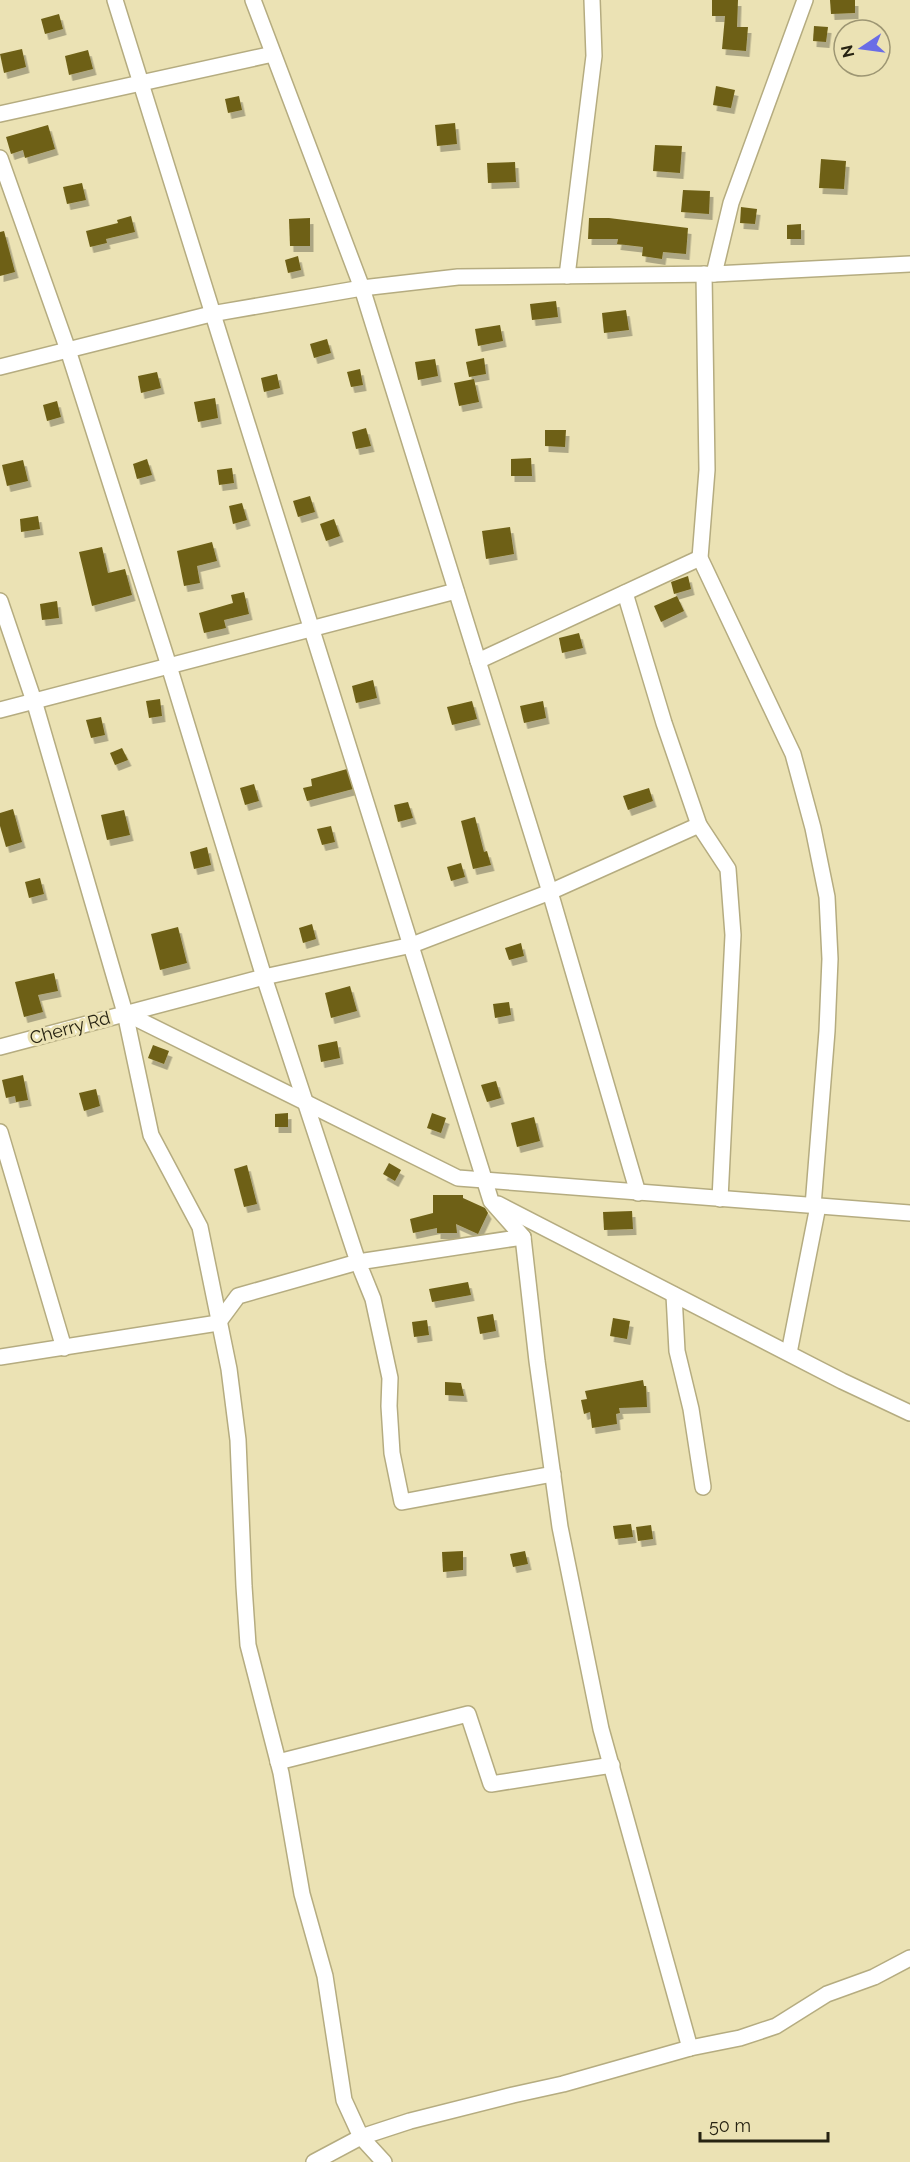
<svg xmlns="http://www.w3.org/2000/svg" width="910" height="2162" viewBox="0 0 910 2162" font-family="Raleway,sans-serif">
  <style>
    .building { fill: #6e6016; filter: url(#shadow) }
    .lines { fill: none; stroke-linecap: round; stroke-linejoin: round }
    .minor-casing { stroke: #b5ac80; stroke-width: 18 }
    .minor { stroke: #fff; stroke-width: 15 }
    .labels { text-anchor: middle; stroke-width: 6; stroke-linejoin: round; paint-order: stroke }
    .street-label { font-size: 18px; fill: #272312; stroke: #ebe2b4 }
  </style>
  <defs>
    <filter id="shadow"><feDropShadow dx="3.5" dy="6" stdDeviation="0" flood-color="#0004"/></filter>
  </defs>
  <rect width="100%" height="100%" fill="#ebe2b4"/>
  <g class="building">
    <path d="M712 0H738L737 27H748L746 51 722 49 725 16H712Z"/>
    <path d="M830 0H855V13L831 14Z"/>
    <path d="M59 14 63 29 45 34 41 19Z"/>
    <path d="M814 26 828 27 826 42 813 41Z"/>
    <path d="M22 49 26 67 4 73 0 54Z"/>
    <path d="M88 50 93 69 69 75 65 56Z"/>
    <path d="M716 86 735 90 731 108 713 105Z"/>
    <path d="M239 96 242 110 228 113 225 99Z"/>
    <path d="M455 123 457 144 437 146 435 125Z"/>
    <path d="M48 125 55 149 25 158 23 150 11 154 6 137Z"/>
    <path d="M655 145 682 146 680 173 653 171Z"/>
    <path d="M821 159 846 161 844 189 819 188Z"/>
    <path d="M515 162 516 182 488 183 487 163Z"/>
    <path d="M82 183 86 200 67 204 63 187Z"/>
    <path d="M683 190 710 191 709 214 681 212Z"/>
    <path d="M741 207 757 209 755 224 740 223Z"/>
    <path d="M131 216 135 232 106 239 107 243 90 247 86 231 118 223 117 220Z"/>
    <path d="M310 218V246H290L289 219Z"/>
    <path d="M589 218H609L688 228 686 254 663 252 662 259 642 256 643 247 617 244 618 239H588Z"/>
    <path d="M801 224V239H787V225Z"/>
    <path d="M4 231 15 272 0 276V232Z"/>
    <path d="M298 256 301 270 288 273 285 260Z"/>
    <path d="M556 301 558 317 532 320 530 304Z"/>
    <path d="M626 310 629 330 604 333 602 313Z"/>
    <path d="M500 325 503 341 478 346 475 329Z"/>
    <path d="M327 339 331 353 314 358 310 344Z"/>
    <path d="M484 358 486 374 469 377 466 362Z"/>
    <path d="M435 359 438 376 418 380 415 362Z"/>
    <path d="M360 369 363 385 351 387 347 372Z"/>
    <path d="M157 372 161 388 141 393 138 376Z"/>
    <path d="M277 374 280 388 264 392 261 378Z"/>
    <path d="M474 379 479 402 459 406 454 383Z"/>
    <path d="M215 398 218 418 198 422 194 402Z"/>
    <path d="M57 401 61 417 47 421 43 405Z"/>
    <path d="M366 428 371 446 356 449 352 432Z"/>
    <path d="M545 430H566L565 447 545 446Z"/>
    <path d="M531 458 532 476H511V459Z"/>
    <path d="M147 459 152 475 137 479 133 464Z"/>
    <path d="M23 460 28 481 7 486 2 465Z"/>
    <path d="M232 468 234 483 219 485 217 470Z"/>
    <path d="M310 496 315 512 298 517 293 501Z"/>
    <path d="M242 503 247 520 233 524 229 506Z"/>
    <path d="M38 516 40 529 21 532 20 519Z"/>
    <path d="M334 519 340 536 326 541 320 524Z"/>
    <path d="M510 527 514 554 486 559 482 531Z"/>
    <path d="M212 542 217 561 197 566 200 583 184 586 177 551Z"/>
    <path d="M102 547 108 573 125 569 132 595 92 606 79 552Z"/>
    <path d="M688 576 691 589 674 594 671 582Z"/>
    <path d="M244 592 249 614 224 620 226 628 204 633 199 613 233 603 231 595Z"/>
    <path d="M677 596 684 611 661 622 654 606Z"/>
    <path d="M57 601 59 618 42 620 40 604Z"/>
    <path d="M579 633 583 648 562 653 559 638Z"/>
    <path d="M373 680 377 698 356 703 352 686Z"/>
    <path d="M160 699 162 716 149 718 146 701Z"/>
    <path d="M472 701 477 719 452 725 447 707Z"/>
    <path d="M543 701 546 718 524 723 520 706Z"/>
    <path d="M101 717 105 735 91 738 86 720Z"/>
    <path d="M122 748 128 760 115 765 110 753Z"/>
    <path d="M347 769 353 789 307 801 303 788 312 786 311 779Z"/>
    <path d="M254 784 259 801 245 805 240 788Z"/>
    <path d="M649 788 653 801 628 810 623 796Z"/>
    <path d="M408 802 413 818 398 822 394 805Z"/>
    <path d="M13 809 22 842 6 847 0 826V813Z"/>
    <path d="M124 810 130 835 107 840 101 815Z"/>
    <path d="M475 817 484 852 487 851 491 865 473 869 461 821Z"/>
    <path d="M331 826 335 842 322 845 317 829Z"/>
    <path d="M207 847 211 865 194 869 190 852Z"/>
    <path d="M461 863 465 877 451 881 447 867Z"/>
    <path d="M40 878 44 894 29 898 25 882Z"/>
    <path d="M312 924 316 939 303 943 299 928Z"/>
    <path d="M178 927 187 963 160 970 151 934Z"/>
    <path d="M521 943 524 956 509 960 505 948Z"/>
    <path d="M54 973 58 991 38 995 43 1012 24 1017 15 982Z"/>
    <path d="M350 986 357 1011 331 1018 325 993Z"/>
    <path d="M509 1002 511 1015 495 1018 493 1004Z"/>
    <path d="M337 1041 340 1058 321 1062 318 1045Z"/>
    <path d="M153 1045 169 1051 164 1064 148 1058Z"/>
    <path d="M23 1075 28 1100 16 1102 15 1096 6 1098 2 1080Z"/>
    <path d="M496 1081 501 1098 487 1102 481 1085Z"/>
    <path d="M96 1089 100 1106 84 1111 79 1093Z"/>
    <path d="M288 1113V1127H275V1114Z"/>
    <path d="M432 1113 446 1118 441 1133 427 1128Z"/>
    <path d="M534 1117 540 1141 517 1147 511 1123Z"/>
    <path d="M389 1163 401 1170 395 1181 383 1174Z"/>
    <path d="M247 1165 257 1204 244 1207 234 1169Z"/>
    <path d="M433 1195H463V1198L485 1208 488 1213 478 1234 456 1224 457 1233H437V1228L413 1233 410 1219 433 1213Z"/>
    <path d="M632 1211 633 1229 604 1230 603 1212Z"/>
    <path d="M468 1282 471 1295 432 1302 429 1289Z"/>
    <path d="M493 1314 496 1331 480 1334 477 1317Z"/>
    <path d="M613 1318 630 1321 627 1339 610 1336Z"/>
    <path d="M427 1320 429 1335 414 1337 412 1322Z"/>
    <path d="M643 1380 644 1386H646L647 1407 619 1408 620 1413 616 1414 617 1424 592 1428 590 1412 584 1414 581 1400 587 1399 585 1391Z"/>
    <path d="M445 1382 461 1383 464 1396 445 1395Z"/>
    <path d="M631 1524 633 1537 615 1539 613 1526Z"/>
    <path d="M651 1525 653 1539 638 1541 636 1527Z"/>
    <path d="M463 1551V1570L443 1572 442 1552Z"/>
    <path d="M525 1551 528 1564 513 1567 510 1554Z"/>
  </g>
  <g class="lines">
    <g class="minor-casing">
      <g id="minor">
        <path d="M115 0C238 401 369 799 491 1201L523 1237 358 1262 373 1299 390 1378 389 1406 392 1453 402 1502 553 1474"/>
        <path d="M253 0 362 288 550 892 638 1193"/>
        <path d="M0 114 273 54"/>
        <path d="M0 158 68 350 169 666 264 977 358 1262 238 1296 218 1323 0 1357"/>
        <path d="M704 274 707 470 700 558 793 754 813 828 827 897 830 959 827 1031 813 1206"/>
        <path d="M714 274 731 203 805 0"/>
        <path d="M567 276 594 56 592 0"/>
        <path d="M0 367 211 314 362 288 458 277 714 274 910 264"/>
        <path d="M625 593 664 723 699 825 728 869 733 935 720 1199"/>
        <path d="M0 601 35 704 125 1013 151 1135 200 1227 229 1369 238 1440 244 1586 248 1645 281 1773 302 1894 325 1976 344 2100 361 2137 384 2162"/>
        <path d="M478 661 700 558"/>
        <path d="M0 710 456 591"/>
        <path d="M125 1013 458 1178 910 1213"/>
        <path d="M0 1047 264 977 412 945 550 892 699 825"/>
        <path d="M0 1132 64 1348"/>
        <path d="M498 1204 842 1381 910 1413"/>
        <path d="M523 1237 537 1361 560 1527 601 1729 690 2048"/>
        <path d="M674 1295 677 1351 691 1409 703 1487"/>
        <path d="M789 1353 818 1206"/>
        <path d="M278 1762 468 1714 491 1784 612 1765"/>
        <path d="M314 2162 361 2137 410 2121 513 2095 563 2084 690 2048 740 2038 776 2026 827 1994 874 1977 910 1958"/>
      </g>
    </g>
    <use href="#minor" class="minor"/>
  </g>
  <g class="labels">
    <g class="street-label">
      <text transform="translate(70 1028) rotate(-15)" y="6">Cherry Rd</text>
    </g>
  </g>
  <g transform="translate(862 48) rotate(257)"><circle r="28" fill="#ebe2b4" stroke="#9d9673" stroke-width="1.5"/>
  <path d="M0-4.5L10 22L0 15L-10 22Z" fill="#6a6de6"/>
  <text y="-9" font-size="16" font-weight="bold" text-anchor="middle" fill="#272312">N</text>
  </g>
  <path d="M700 2132v9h128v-9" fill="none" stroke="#272312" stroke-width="3"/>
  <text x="709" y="2132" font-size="18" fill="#272312" stroke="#ebe2b4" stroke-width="4.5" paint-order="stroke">50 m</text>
</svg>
